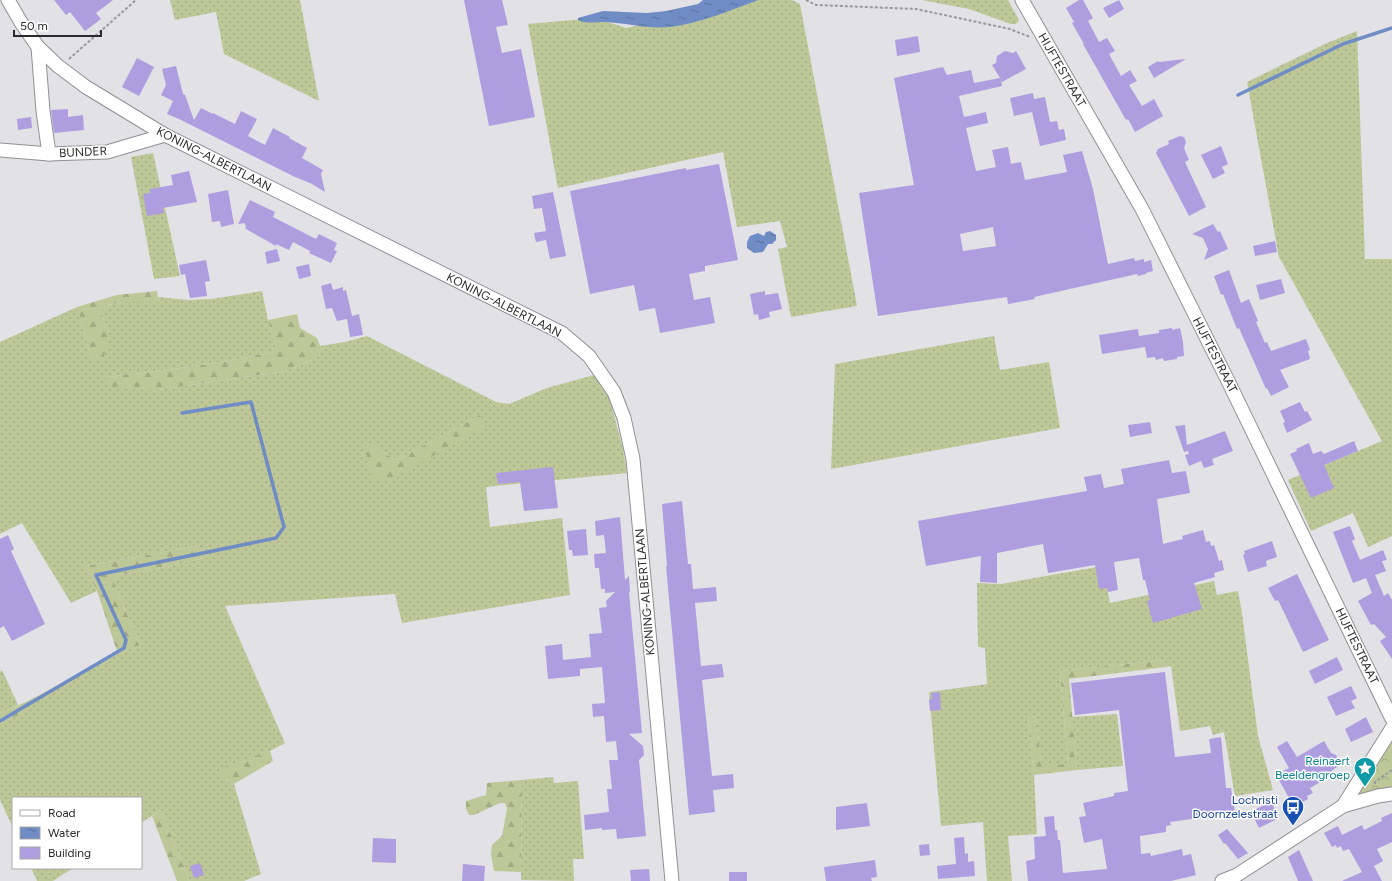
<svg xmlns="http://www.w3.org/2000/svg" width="1392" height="881" viewBox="0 0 1392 881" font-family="Figtree,sans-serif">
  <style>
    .grass { fill: url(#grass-dots); fill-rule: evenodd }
    .forest { fill: url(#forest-firs) }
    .park { fill: url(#park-crowns) }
    .water { fill: url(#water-ripples) }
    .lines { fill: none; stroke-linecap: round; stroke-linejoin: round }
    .stream { stroke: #6f8cc5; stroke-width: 3.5 }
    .building { fill: #ae9edf; fill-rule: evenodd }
    .minor-casing { stroke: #908f93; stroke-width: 15 }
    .path { stroke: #99989c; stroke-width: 2; stroke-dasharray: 3 2; stroke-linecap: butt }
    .minor { stroke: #fff; stroke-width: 13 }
    .labels { text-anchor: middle; stroke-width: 3; stroke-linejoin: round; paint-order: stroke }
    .street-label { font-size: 12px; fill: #2a292b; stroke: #fff }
    .culture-label { font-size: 12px; fill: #0d838f; stroke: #fff; text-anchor: end }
    .transit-label { font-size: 12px; fill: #164399; stroke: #fff; text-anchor: end }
  </style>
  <defs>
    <pattern id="grass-dots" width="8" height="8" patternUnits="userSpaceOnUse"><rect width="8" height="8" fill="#bec798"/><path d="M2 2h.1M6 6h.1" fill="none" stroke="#a3ab83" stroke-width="1.8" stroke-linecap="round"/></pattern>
    <pattern id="forest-firs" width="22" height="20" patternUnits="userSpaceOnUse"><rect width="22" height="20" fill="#bec798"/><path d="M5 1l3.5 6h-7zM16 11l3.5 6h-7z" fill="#a3ab83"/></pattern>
    <pattern id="park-crowns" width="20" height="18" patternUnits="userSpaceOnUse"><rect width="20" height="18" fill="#bec798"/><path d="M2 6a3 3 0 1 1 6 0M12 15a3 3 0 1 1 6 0" fill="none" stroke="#a3ab83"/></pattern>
    <pattern id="water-ripples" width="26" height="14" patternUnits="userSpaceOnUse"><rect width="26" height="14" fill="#6f8cc5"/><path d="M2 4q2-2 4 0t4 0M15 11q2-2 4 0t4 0" fill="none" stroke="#5b72a0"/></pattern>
  </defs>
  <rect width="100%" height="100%" fill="#e2e1e6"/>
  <g class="grass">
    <path d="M170 0H300L319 101 224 54 216 12 175 20Z"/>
    <path d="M755 0H792L800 4 857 306 791 317 778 249 787 247 780 221 737 227 723 152 558 188 528 24 596 18 626 28Z"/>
    <path d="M922 0H1008L1019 20 1016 24H1011L969 9Z"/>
    <path d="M1357 31 1365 259H1392V536L1368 547 1353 513 1311 531 1288 480 1382 441 1279 257 1247 82 1327 43Z"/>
    <path d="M153 153 180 276 154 279 131 157Z"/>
    <path d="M262 291 268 320 276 346 271 352 230 361 160 371 106 377 159 390 285 371 316 359 322 350 320 346 345 342 367 336 496 402 509 404 547 388 594 375 610 400 623 449 627 473 486 487 490 527 562 518 570 595 402 623 395 594 225 606 285 743 270 751 225 779 234 784 261 874 244 881H190L161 810 141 823V798H13V828L0 800V724L30 709 26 702 118 654 140 645 114 582 118 575 153 570 207 557 203 545 85 566 97 591 71 603 22 523 0 534V342L77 307 92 362 106 325 100 311 108 305 122 302H159L158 297 189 300 211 299ZM480 415 371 477 372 444 380 451 397 460Z"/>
    <path d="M994 336 1000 370 1049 362 1060 428 831 469 835 364Z"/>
    <path d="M1103 566 1110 603 1214 581 1217 595 1238 591 1242 613 1258 736 1273 790 1235 796 1224 732 1213 735 1210 726 1180 731 1171 666 1166 667 1165 660 1060 671 1068 765 1042 767 1036 716 1028 717 1034 775 1037 834 1008 836 1012 881H987L983 822 941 826 929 692 987 684 985 648 978 647 977 583 1001 584Z"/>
    <path d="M2 670 18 705 0 713V672Z"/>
    <path d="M1117 714 1123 766 1077 770 1072 717Z"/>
    <path d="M553 777 554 783 578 781 584 859H573L574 881 521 880 522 780Z"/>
    <path d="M31 868H73L53 881H37Z"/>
  </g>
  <g class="forest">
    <path d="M157 291 159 302H122L108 305 100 311 106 325 108 344 103 359 92 362 77 307 117 295Z"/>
    <path d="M297 314 300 328 317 338 322 350 316 359 285 371 159 390 109 389 106 377 160 371 230 361 271 352 276 346 268 320Z"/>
    <path d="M480 415 487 426 382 484 371 477 365 446 372 444 380 451 397 460Z"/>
    <path d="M203 545 207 557 153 570 118 575 114 582 140 645 118 654 97 591 85 566Z"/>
    <path d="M1165 660 1166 667 1069 679 1077 770 1034 775 1028 717 1036 716 1042 766 1068 764 1060 671Z"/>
    <path d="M26 702 31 709 0 724V713Z"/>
    <path d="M270 751 273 761 234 784 219 775 221 768Z"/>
    <path d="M522 780 521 872 494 871 491 854 492 845 502 836 507 808 505 803H500L474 815H469L466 809V801L486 795 487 783Z"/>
    <path d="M161 810 190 881H177L152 816Z"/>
  </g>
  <path class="park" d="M1392 728V794L1343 806Z"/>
  <g class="water">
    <path d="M703 0H758C731 10 698 24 669 27 648 29 626 23 605 22 597 22 584 24 578 20V18L603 11 647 13 666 11 698 4Z"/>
    <path d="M770 231 776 235V240L772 244H768L763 252 754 253 747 248V242L750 236 758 233 764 236 766 232Z"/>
  </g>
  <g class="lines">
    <g class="stream">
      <path d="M1238 95 1343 44 1392 28"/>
      <path d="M0 721 124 648 126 640 96 575 276 538 284 527 251 402 182 413"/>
    </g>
  </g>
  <g class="building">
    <path d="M54 0H113L96 13 101 19 85 31 70 12 66 15Z"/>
    <path d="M464 0H502L508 25 496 27 502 53 521 49 535 117 489 126Z"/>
    <path d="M1079 0H1083L1093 18 1088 21 1099 42 1107 38 1115 51 1109 54 1121 76 1130 70 1137 81 1129 85 1142 106 1154 99 1163 116 1135 132 1128 119 1126 120 1083 44H1084L1072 23 1074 22 1066 8Z"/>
    <path d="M1119 0 1124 9 1109 18 1103 8Z"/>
    <path d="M918 36 920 52 897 56 895 40Z"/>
    <path d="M1005 51 1013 53 1016 51 1026 69 1002 82 1001 79 1002 86 959 96 964 117 986 112 988 123 966 128 976 171 996 167 992 150 1008 147 1011 164 1021 162 1025 180 1067 172 1063 155 1082 151 1093 189 1108 264 1134 258 1135 261 1144 259V262L1151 260 1153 271 1146 273V274L1138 276 1137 274 1034 297 1035 299 1008 304 1007 297 878 316 859 193 914 185 894 78 943 67 947 75 971 70 974 83 1000 78 992 65 996 63 997 56ZM993 227 996 246 963 251 960 234Z"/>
    <path d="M137 58 154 67 139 96 122 87Z"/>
    <path d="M1186 59 1154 78 1148 67 1158 61 1159 62Z"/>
    <path d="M176 66 183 94 185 95 194 120 201 108 213 114V113L235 124 241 111 257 119 248 136 265 145 273 128 290 137 289 138 307 148 302 158 323 170 321 174 325 192 312 184 293 176 179 119 167 114 173 101 161 95 166 85 162 69Z"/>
    <path d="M1033 93 1034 99 1045 97 1050 122 1057 121 1059 130 1064 129 1066 140 1040 146 1032 112 1014 116 1010 98Z"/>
    <path d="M68 109V117L83 115 84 130 54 133 51 110Z"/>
    <path d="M31 117 32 128 18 130 17 119Z"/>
    <path d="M1180 136 1184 137 1186 142 1184 148 1189 160 1185 162 1206 207 1189 216 1156 153 1158 149 1169 144 1168 141Z"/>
    <path d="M1221 146 1228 164 1222 167 1225 173 1213 179 1201 155Z"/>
    <path d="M719 164 738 260 705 266V271L689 274 694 300 710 297 715 323 660 333 655 308 639 311 634 285 590 294 570 191 686 168V170Z"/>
    <path d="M189 171 197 202 163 208 164 213 147 216 143 194 150 193V189L173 185 171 175Z"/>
    <path d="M228 190 234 224 221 227 220 221 212 222 208 194Z"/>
    <path d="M553 192 566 256 550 259 546 240 536 242 534 233 546 231 542 208 534 209 532 196Z"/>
    <path d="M250 200 275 212 273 217 316 239 319 234 337 243 334 250 337 251 331 263 309 253 310 251 293 242 289 250 276 244V246L246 229 245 223 238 224Z"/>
    <path d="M1213 224 1218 232 1220 231 1228 249 1204 260 1208 249 1203 238 1192 234Z"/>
    <path d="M1275 241 1277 252 1255 256 1253 246Z"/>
    <path d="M277 249 280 261 267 264 265 252Z"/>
    <path d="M206 260 210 281 205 282 207 296 190 298 185 274 181 275 179 265Z"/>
    <path d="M309 264 311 276 299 279 296 267Z"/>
    <path d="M1229 270 1241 303 1249 299 1258 321 1256 322 1265 343 1267 342 1271 351 1306 339 1310 350 1308 351 1310 359 1280 370 1289 387 1271 396 1267 388 1266 389 1239 328 1237 329 1223 294 1221 295 1214 276Z"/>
    <path d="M1281 279 1285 293 1260 300 1256 285Z"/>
    <path d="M331 283 333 290 343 287V291L346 290 352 316 359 314 363 335 350 337 347 319 337 321 332 308 326 309 321 286Z"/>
    <path d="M765 291V295L778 293 782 309 769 312 770 317 759 320 758 314 754 315 750 294Z"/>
    <path d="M1172 328V330L1180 328 1183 342 1184 356 1177 357V359L1164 361 1163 358 1156 360 1155 357 1147 358 1145 347 1102 354 1099 335 1138 329 1139 336 1159 333V330Z"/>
    <path d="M1300 402 1305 412 1307 411 1312 420 1287 433 1283 423 1285 422 1280 411Z"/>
    <path d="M1150 422 1152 433 1130 437 1128 425Z"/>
    <path d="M1185 425 1187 445 1225 431 1233 451 1212 459 1214 465 1204 468 1201 461 1189 466 1185 455 1189 454 1188 451 1184 452 1175 426Z"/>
    <path d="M1354 441 1358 451 1324 465 1334 488 1311 498 1290 454 1297 451 1296 449 1309 443 1313 454 1321 451 1324 454Z"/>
    <path d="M1169 460 1172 473 1186 471 1190 493 1157 499 1163 544 1183 539 1182 536 1203 530 1206 542 1210 541 1211 546 1214 545 1219 561 1222 560 1224 570 1214 573 1215 577 1194 583 1202 609 1153 623 1147 601 1150 600 1145 580H1143L1139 558 1114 562 1118 590 1108 592 1107 588 1099 589 1095 565 1048 573 1043 544 997 553V583L980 582 981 556 926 566 918 521 1087 491 1084 477 1101 474 1104 488 1124 484 1121 469Z"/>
    <path d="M553 467 558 508 524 511 520 482 498 484 496 473Z"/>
    <path d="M682 501 688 564H691L693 589 716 587 717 601 695 603 701 666 722 664 724 677 702 680 712 776 733 774 734 788 713 790 715 812 689 815 666 566H667L662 504Z"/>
    <path d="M620 517 625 580 629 576 630 592H629L642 733 629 734 643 746 644 755 639 760 646 836 617 839 616 829 602 830V828L585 830 584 815 609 812 607 789H612L609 760H618L616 741 606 742 604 716 593 717 592 704 605 703 602 667 580 669V676L548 679 545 646 562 644 563 660 591 657 589 634 602 633 599 608 607 607 606 601 615 592 605 593V589H601L599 568H595L594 554 606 553 604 535 596 536 595 521Z"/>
    <path d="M1350 526 1355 539 1352 541 1360 560 1383 550 1387 560 1382 561 1386 571 1375 575 1384 596 1388 593 1392 600V659L1380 641 1386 637 1374 624 1371 625 1358 601 1372 593 1366 578 1353 583 1333 532Z"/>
    <path d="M586 529 588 555 573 556 572 550H569L567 531Z"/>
    <path d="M8 535 14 549 11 551 45 624 12 641 4 626 0 628V539Z"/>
    <path d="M1272 541 1277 557 1266 561 1267 566 1248 572 1243 555 1245 554 1244 551Z"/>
    <path d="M1297 574 1329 640 1303 652 1278 600 1275 601 1268 588Z"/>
    <path d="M1337 657 1343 670 1315 684 1309 671Z"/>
    <path d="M1165 672 1175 757 1211 753 1209 739 1221 737 1226 788H1231L1235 813 1170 822 1171 825 1166 826V832L1140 836 1141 854 1150 853 1151 856 1182 849 1183 856 1191 854 1196 875 1171 881H1028L1026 861 1035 859 1034 837 1046 836 1044 817 1054 816 1055 830H1057L1058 840H1060L1063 873 1107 869 1102 839 1084 843 1079 817 1086 816 1083 803 1114 796V793L1128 791 1119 710 1075 715 1071 683Z"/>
    <path d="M1351 686 1357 698 1351 701 1355 708 1336 716 1327 697Z"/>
    <path d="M940 692 941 710 930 711 929 700 932 699 931 693Z"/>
    <path d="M1366 717 1373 732 1351 742 1345 729Z"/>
    <path d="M1287 741 1297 757 1324 741 1331 753 1336 755 1341 764 1330 772 1332 775 1310 788 1313 793 1307 796 1308 799 1294 807 1279 780 1287 778 1283 771 1289 768 1277 747Z"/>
    <path d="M1271 801 1279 818 1259 828 1251 812Z"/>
    <path d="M867 803 870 826 836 830V807Z"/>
    <path d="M1392 813V842L1377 849 1383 861 1374 866 1382 881H1342L1362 872 1349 849 1343 851 1341 846 1337 848 1336 845 1332 847 1324 833 1338 826 1342 835 1362 825 1364 830 1382 821 1381 818Z"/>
    <path d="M1227 829 1248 853 1238 859 1225 843 1224 844 1218 835Z"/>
    <path d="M964 837 965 854 968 853V862L974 861 975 876 938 879 937 866 956 864 954 838Z"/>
    <path d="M373 838 396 839V863L372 862Z"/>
    <path d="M929 844 930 855 920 856 919 845Z"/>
    <path d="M1299 850 1313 881H1298L1288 857Z"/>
    <path d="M875 860 877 877 871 878 872 881H826L824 867Z"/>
    <path d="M200 863 204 875 194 878 190 866Z"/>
    <path d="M463 864 485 866 484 881H462Z"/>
    <path d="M649 869 650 881H631L630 870Z"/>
    <rect x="729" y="872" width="18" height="9"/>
  </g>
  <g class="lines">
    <g class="minor-casing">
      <g id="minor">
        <path d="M8 0 22 24 38 47 58 66 86 87 165 135 562 333 589 356 614 392 624 418 633 459 672 881"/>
        <path d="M1022 0 1142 209 1229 383 1392 719"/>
        <path d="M38 47 43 111 49 154"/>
        <path d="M0 150 49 154 107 152 165 135"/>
        <path d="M1343 806 1392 728"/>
        <path d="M1222 881 1237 875 1343 806 1378 796 1392 794"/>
      </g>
    </g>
    <g class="path">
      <path d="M806 0 816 5 916 9 1010 29 1030 37"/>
      <path d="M69 59 136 0"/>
      <path d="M1375 784V782L1392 770"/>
    </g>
    <use href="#minor" class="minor"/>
  </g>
  <defs>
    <g id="sight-pin" transform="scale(1.15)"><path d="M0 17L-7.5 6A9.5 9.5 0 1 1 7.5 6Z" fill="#0f9aa8" stroke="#fff"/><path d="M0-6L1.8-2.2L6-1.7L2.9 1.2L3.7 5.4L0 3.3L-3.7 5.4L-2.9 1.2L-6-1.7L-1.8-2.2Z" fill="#fff"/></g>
    <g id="bus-pin" transform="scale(1.15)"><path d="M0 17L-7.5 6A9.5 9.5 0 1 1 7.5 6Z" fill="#1a4fb4" stroke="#fff"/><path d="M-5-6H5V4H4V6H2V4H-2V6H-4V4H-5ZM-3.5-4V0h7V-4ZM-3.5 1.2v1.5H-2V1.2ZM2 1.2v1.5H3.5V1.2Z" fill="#fff"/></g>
  </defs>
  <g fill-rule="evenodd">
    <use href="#sight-pin" x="1365" y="768"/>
    <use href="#bus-pin" x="1293" y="807"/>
  </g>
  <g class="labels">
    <g class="street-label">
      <text transform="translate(1062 70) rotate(60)" y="4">HIJFTESTRAAT</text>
      <text transform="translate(83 152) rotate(-3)" y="4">BUNDER</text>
      <text transform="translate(214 159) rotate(27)" y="4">KONING-ALBERTLAAN</text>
      <text transform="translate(504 305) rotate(27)" y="4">KONING-ALBERTLAAN</text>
      <text transform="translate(1215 355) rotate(63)" y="4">HIJFTESTRAAT</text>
      <text transform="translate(645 592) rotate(-95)" y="4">KONING-ALBERTLAAN</text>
      <text transform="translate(1357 646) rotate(64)" y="4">HIJFTESTRAAT</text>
    </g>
    <g class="culture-label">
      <text x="1350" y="765">Reinaert<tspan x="1350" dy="14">Beeldengroep</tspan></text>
    </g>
    <g class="transit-label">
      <text x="1278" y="804">Lochristi<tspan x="1278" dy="14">Doornzelestraat</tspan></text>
    </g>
  </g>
  <rect x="12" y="797" width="130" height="72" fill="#ffffff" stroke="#aaa9aa"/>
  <rect x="20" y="810" width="20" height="6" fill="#ffffff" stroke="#aaa9aa"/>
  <text x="48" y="817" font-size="12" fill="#2a292b">Road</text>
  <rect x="20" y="827" width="20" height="12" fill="url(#water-ripples)" stroke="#aaa9aa"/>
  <text x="48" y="837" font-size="12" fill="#2a292b">Water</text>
  <rect x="20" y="847" width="20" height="12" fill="#ae9edf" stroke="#aaa9aa"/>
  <text x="48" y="857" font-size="12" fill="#2a292b">Building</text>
  <path d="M14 30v6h87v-6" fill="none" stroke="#2a292b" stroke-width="2"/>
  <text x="20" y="30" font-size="12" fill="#2a292b" stroke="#ffffff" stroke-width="3" paint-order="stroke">50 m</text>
</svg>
